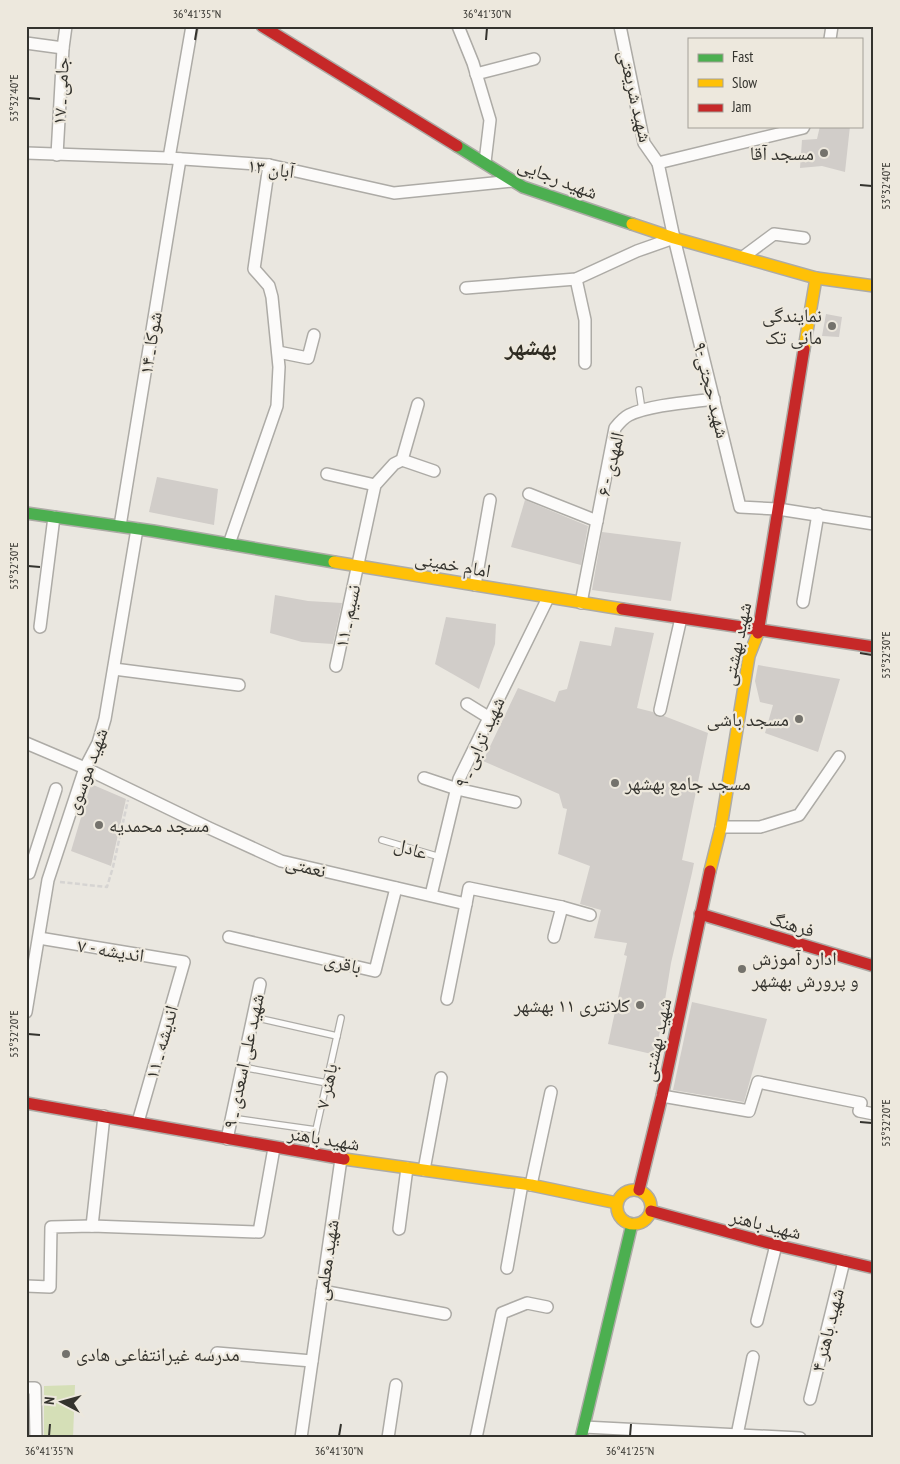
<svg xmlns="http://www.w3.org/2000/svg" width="900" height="1464" viewBox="0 0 900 1464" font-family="'PT Sans Narrow','Noto Naskh Arabic',sans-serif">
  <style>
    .green { fill: #d5dfb7 }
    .building { fill: #d1cdc9 }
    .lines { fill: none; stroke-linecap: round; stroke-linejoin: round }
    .lane-casing { stroke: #adaba6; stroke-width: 8 }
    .street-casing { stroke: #adaba6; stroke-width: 14 }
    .fast-casing { stroke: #adaba6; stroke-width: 14 }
    .slow-casing { stroke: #adaba6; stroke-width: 14 }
    .jam-casing { stroke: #adaba6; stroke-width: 14 }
    .path { stroke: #d6d4d2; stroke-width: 2.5; stroke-dasharray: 5 2.5; stroke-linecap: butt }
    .lane { stroke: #fcfbfa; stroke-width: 5.5 }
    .street { stroke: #fcfbfa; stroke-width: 11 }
    .fast { stroke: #4caf50; stroke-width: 11 }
    .slow { stroke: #ffc107; stroke-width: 11 }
    .jam { stroke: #c62828; stroke-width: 11 }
    .ticks { fill: none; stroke: #34332e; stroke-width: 2 }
    .poi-dot { fill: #74726c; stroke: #ede8dd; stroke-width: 2 }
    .labels { text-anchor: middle; stroke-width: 4.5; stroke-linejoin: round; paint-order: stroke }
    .street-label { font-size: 19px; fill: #34332e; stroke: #ede8dd }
    .poi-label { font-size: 19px; fill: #34332e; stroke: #ede8dd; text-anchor: end }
    .district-label { font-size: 24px; font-weight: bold; fill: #2e2b22; stroke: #ede8dd }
    .neatline { fill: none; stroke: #34332e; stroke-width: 2 }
    .ticks-label { font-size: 12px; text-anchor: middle; fill: #34332e }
  </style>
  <rect width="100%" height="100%" fill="#eae7e0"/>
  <path class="green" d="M75 1385 73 1438 44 1437V1386Z"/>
  <g class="building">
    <path d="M820 126H850L845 172 822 166 800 168 802 140 817 139Z"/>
    <path d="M826 314 842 317 839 337 822 336Z"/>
    <path d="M157 477 218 489 214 525 149 512Z"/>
    <path d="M525 500 588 526 581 565 511 547Z"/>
    <path d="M602 532 681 542 671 601 592 590Z"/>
    <path d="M275 595 308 601 342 603 333 644 302 642 270 633Z"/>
    <path d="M446 617 496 624 495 644 479 689 435 664Z"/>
    <path d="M615 627 654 633 637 708 653 712 658 717 664 716 708 733 682 860 694 863 692 873 671 963 656 1055 608 1044 627 956 624 955 627 943 594 938 601 910 580 904 590 866 558 854 567 809 563 808 559 794 483 761 518 688 555 702 559 691 567 689 580 641 611 646Z"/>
    <path d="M758 665 840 679 818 752 765 733 773 705 760 702 755 681Z"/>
    <path d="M91 784 126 799 111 866 71 851Z"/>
    <path d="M692 1002 767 1019 744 1102 673 1090Z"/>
  </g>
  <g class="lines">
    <g class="lane-casing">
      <g id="lane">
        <path d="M639 390 642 410"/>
        <path d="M382 840 440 857"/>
        <path d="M253 1017 337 1036"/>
        <path d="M242 1067 327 1083"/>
        <path d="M231 1118 316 1130"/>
        <path d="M311 1152 341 1018"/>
      </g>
    </g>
    <g class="street-casing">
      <g id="street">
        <path d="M458 26 473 63 490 120 485 162"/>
        <path d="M620 26 644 143 658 163"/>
        <path d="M830 39 832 26"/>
        <path d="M26 43 63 48"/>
        <path d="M476 74 534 59"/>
        <path d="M804 126 803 128 658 163 674 238 740 507 778 509 874 524"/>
        <path d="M26 153 169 158 269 165 394 193 513 181"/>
        <path d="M57 155 63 48 66 26"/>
        <path d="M169 158 192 26"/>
        <path d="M743 257 774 234 804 238"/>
        <path d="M576 279 585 320V363"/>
        <path d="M466 288 576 279 637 251 674 238"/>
        <path d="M278 352 308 358 314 335"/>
        <path d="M402 460 434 471"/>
        <path d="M327 474 375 485"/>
        <path d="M529 494 597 521"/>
        <path d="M120 526 180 159"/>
        <path d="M229 544 277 406 279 367 272 297 269 286 254 269 269 165"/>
        <path d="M475 585 490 500"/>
        <path d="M803 602 818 514"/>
        <path d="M581 603 615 428C619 423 623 418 629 415 649 405 691 402 714 399"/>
        <path d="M40 627 54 517"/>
        <path d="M336 666 375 485 394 464 402 460 418 404"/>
        <path d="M114 669 239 685"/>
        <path d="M467 704 488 717"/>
        <path d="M660 710 681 618"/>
        <path d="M26 743 85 768 209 828 281 861 466 904 469 888 562 907 590 915"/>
        <path d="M424 778 457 789 515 802"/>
        <path d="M721 827H760L799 815 839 757"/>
        <path d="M29 873 56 789"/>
        <path d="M431 895 459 779 548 598"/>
        <path d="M229 937 375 971 396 888"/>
        <path d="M554 937 562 907"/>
        <path d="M39 938 184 962 138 1122"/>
        <path d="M447 999 466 904"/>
        <path d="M26 1012 48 880 85 768 98 743 105 719 137 529"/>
        <path d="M662 1096 749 1111 758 1082 861 1103 859 1111 874 1114"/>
        <path d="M227 1139 260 984"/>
        <path d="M424 1170 441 1078"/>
        <path d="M531 1185 551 1092"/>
        <path d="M92 1226 104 1116"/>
        <path d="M399 1229 407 1168"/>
        <path d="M507 1268 522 1184"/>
        <path d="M26 1286 50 1287 51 1227 92 1226 259 1232 274 1148"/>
        <path d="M322 1291 445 1314"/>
        <path d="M757 1321 776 1245"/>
        <path d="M217 1353 312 1361"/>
        <path d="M26 1388H35L36 1438"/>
        <path d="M810 1399 844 1261"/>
        <path d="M584 1427 800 1438"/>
        <path d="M737 1435 753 1357"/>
        <path d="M301 1438 341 1159"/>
        <path d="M388 1438 396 1385"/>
        <path d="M476 1438 502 1313 527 1303 547 1307"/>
      </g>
    </g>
    <g class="fast-casing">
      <g id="fast">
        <path d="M457 146 523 187 632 224"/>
        <path d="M26 513 153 531 334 562"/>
        <path d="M581 1438 632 1224"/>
      </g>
    </g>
    <g class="slow-casing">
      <g id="slow">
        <path d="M632 224 674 238 816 278 874 286"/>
        <path d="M804 349 816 278"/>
        <path d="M334 562 622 609"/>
        <path d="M710 871 721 827 749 656 758 633"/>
        <path d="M344 1159 531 1185 617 1203"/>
        <circle cx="634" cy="1207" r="17"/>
      </g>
    </g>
    <g class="jam-casing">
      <g id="jam">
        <path d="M262 26 457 146"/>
        <path d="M622 609 874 647"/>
        <path d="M758 633 804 349"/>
        <path d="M700 914 874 966"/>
        <path d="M26 1103 344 1159"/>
        <path d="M639 1190 662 1096 710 871"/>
        <path d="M651 1211 776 1245 874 1268"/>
      </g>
    </g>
    <path class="path" d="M60 882 107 887 113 867 128 800"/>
    <use href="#lane" class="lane"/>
    <use href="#street" class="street"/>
    <use href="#fast" class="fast"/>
    <use href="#slow" class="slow"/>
    <use href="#jam" class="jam"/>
  </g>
  <path class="ticks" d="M195 40 197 28M486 40 487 28M28 98 40 99M860 185 872 186M28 566 40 567M860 653 872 655M28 1034 40 1035M860 1122 872 1123M49 1436 50 1424M339 1436 341 1424M630 1436 631 1424"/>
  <g class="poi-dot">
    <circle cx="824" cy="153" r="5"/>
    <circle cx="832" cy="326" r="5"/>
    <circle cx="799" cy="719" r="5"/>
    <circle cx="615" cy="783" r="5"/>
    <circle cx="99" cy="825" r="5"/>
    <circle cx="742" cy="969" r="5"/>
    <circle cx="640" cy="1005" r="5"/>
    <circle cx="66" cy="1354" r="5"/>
  </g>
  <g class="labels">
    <g class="street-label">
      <text transform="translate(60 91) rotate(-87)" y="7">جامی ـ ۱۷</text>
      <text transform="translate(636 96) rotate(77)" y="7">شهید شریعتی</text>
      <text transform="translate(271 168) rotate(8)" y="7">۱۳ آبان</text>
      <text transform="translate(558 178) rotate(21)" y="7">شهید رجایی</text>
      <text transform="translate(150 343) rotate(-81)" y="7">شوکا ـ ۱۴</text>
      <text transform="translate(712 390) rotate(76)" y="7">شهید حجتی-۹</text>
      <text transform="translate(610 464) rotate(-77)" y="7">المهدی - ۶</text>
      <text transform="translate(453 564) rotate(10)" y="7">امام خمینی</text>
      <text transform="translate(347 616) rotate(-78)" y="7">نسیم ـ ۱۱</text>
      <text transform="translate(736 644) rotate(-78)" y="7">شهید بهشتی</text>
      <text transform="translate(479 742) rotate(-66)" y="7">شهید ترابی ـ ۹</text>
      <text transform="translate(86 771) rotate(-70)" y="7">شهید موسوی</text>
      <text transform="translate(411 848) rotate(17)" y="7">عادل</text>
      <text transform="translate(306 866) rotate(14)" y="7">نعمتی</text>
      <text transform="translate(792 924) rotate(17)" y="7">فرهنگ</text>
      <text transform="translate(111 950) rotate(9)" y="7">اندیشه - ۷</text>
      <text transform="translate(343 963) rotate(13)" y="7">باقری</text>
      <text transform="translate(656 1040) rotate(-78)" y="7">شهید بهشتی</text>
      <text transform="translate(161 1042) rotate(-74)" y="7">اندیشه ـ ۱۱</text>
      <text transform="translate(243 1061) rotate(-78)" y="7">شهید علی اسعدی ـ ۹</text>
      <text transform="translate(326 1086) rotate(-78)" y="7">باهنر ۷</text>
      <text transform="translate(324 1138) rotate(9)" y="7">شهید باهنر</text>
      <text transform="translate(766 1224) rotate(14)" y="7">شهید باهنر</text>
      <text transform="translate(326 1260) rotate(-82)" y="7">شهید معلمی</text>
      <text transform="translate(827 1330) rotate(-76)" y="7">شهید باهنر ۴</text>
    </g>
    <g class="poi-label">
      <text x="814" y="160">مسجد آقا</text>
      <text x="822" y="322">نمایندگی<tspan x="822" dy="22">مانی تک</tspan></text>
      <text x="789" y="726">مسجد باشی</text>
      <text x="625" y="790" text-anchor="start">مسجد جامع بهشهر</text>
      <text x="109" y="832" text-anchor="start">مسجد محمدیه</text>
      <text x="752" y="965" text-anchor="start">اداره آموزش<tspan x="752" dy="22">و پرورش بهشهر</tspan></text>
      <text x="630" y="1012">کلانتری ۱۱ بهشهر</text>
      <text x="76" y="1361" text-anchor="start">مدرسه غیرانتفاعی هادی</text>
    </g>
    <g class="district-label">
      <text x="531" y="355">بهشهر</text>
    </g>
  </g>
  <rect width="900" height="1464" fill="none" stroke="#ede8dd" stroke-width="55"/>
  <rect x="688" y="38" width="175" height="90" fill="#ede8dd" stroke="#a3a097"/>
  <rect x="698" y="54" width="25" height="8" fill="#4caf50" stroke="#a3a097"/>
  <text x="732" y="62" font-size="15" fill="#34332e">Fast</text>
  <rect x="698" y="79" width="25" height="8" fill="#ffc107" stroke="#a3a097"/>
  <text x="732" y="88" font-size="15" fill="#34332e">Slow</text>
  <rect x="698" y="104" width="25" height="8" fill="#c62828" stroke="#a3a097"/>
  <text x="732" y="112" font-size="15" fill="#34332e">Jam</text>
  <g transform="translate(62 1402) rotate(276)" stroke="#ede8dd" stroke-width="4" paint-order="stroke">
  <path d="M0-4L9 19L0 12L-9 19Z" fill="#34332e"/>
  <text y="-8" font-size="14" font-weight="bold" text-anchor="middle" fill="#34332e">N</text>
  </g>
  <rect x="28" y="28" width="844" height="1408" class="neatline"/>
  <g class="ticks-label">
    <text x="197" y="18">36°41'35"N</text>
    <text x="487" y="18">36°41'30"N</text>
    <text transform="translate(14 98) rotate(-90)" y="4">53°32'40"E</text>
    <text transform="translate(886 186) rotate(-90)" y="4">53°32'40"E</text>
    <text transform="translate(14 566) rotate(-90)" y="4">53°32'30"E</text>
    <text transform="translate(886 655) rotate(-90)" y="4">53°32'30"E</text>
    <text transform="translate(14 1034) rotate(-90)" y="4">53°32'20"E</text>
    <text transform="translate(886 1123) rotate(-90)" y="4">53°32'20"E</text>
    <text x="49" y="1455">36°41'35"N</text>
    <text x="339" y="1455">36°41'30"N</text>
    <text x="630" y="1455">36°41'25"N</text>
  </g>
</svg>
